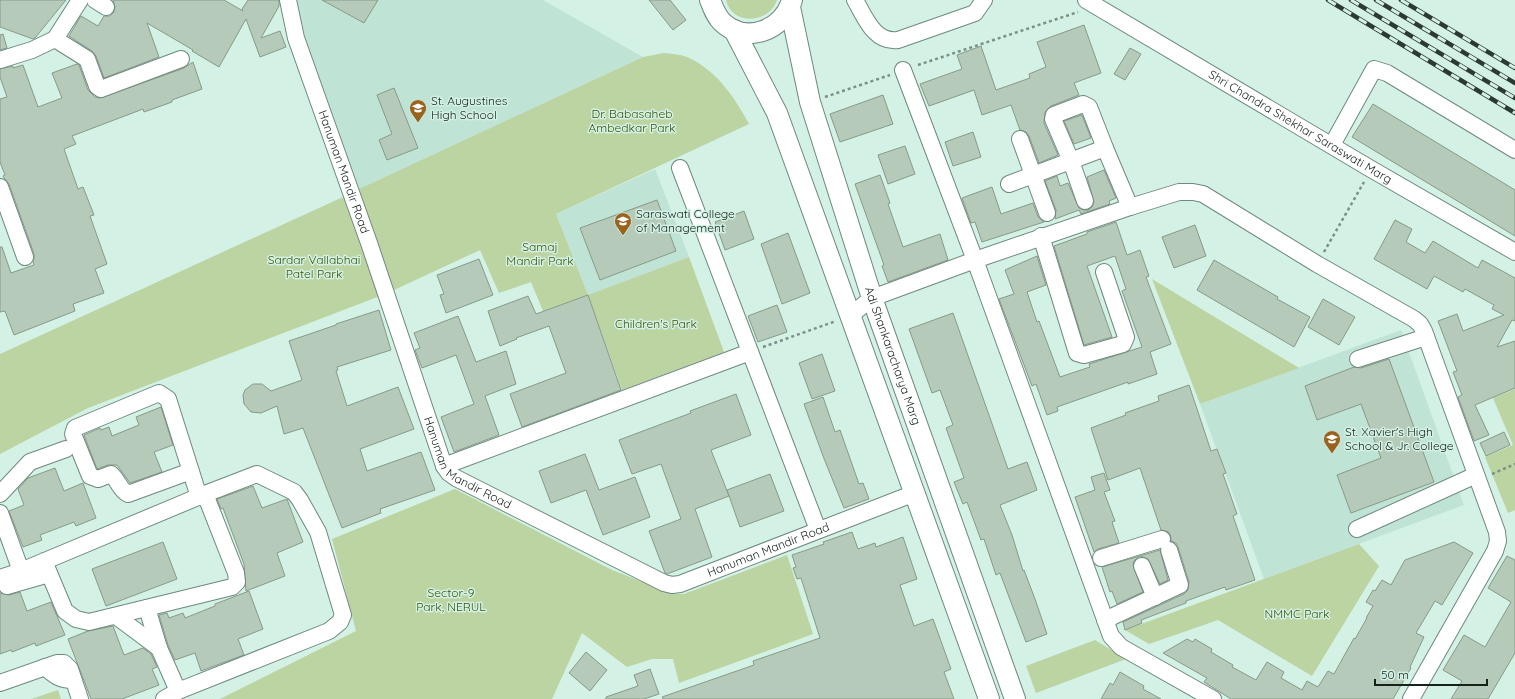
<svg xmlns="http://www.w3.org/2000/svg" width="1515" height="699" viewBox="0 0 1515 699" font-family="Quicksand,sans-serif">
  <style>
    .built { fill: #bfe4d5 }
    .green { fill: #bcd3a2 }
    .building { fill: #b5cab8; stroke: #869a88 }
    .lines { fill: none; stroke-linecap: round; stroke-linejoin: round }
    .minor-casing { stroke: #6e897e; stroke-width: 18 }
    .major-casing { stroke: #6e897e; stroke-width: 22 }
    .path { stroke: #7b9087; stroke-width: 2.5; stroke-dasharray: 3 3; stroke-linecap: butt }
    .minor { stroke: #fff; stroke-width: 16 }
    .major { stroke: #fff; stroke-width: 20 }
    .rail-casing { stroke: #2d3a34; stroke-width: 4.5 }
    .rail { stroke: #d3f1e5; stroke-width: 3; stroke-dasharray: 9; stroke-linecap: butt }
    .labels { text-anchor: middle; stroke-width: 3; stroke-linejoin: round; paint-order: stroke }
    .poi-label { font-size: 12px; fill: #16211c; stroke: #d3f1e5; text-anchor: start }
    .park-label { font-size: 12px; fill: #365002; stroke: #d3f1e5 }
    .street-label { font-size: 12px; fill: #16211c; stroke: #d3f1e5 }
  </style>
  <rect width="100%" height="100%" fill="#d3f1e5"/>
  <g class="built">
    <path d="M296 0H543L643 57 359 189 303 36Z"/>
    <path d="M655 169 689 257 588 295 556 214Z"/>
    <path d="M1401 330 1464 505 1264 579 1200 404Z"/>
  </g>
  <g class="green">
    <path d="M726 0H777C769 24 732 26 726 0Z"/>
    <path d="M664 53C672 54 682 54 689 58 717 71 735 98 749 124L556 214 588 295 689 257 724 352 622 390 588 295 543 311 531 282 499 293 480 250 394 290 359 189 643 57Z"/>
    <path d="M343 197 380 296 88 408 0 454V354Z"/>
    <path d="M1152 279 1299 368 1200 404Z"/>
    <path d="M1515 389V510L1508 513 1485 457 1513 445 1493 398Z"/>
    <path d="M455 489 612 570 673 594H684L787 555 813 634 679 683 673 659H652L627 667 582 633 552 699H220L356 631 332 539Z"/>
    <path d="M1359 544 1379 566 1312 676 1218 620 1149 644 1125 630Z"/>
    <path d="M1095 640 1126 659 1036 693 1026 666Z"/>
    <path d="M58 690 61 699H31Z"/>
  </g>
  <g class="building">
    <path d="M0 0H66L35 38 33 39 0 27Z"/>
    <path d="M113 0H224L243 11 242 9 248 0H279V6L261 38 280 31 286 47 260 57 246 19 219 67 192 51 193 50 147 23 159 57 104 78 96 56 92 51 69 36 81 16 98 26 104 16H110L114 12 115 7Z"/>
    <path d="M322 0H378L364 23Z"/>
    <path d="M649 0H670L686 20 673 30Z"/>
    <path d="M1084 25 1101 73 1074 83 1079 95 1051 106 1045 112 1044 123 1058 155 1039 163 1029 136 1026 132 1020 130 1011 105 982 115 974 90 929 106 920 84 962 69 957 55 981 46 996 90 1030 78 1029 74 1046 67 1037 42Z"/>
    <path d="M3 34 7 48 0 50V35Z"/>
    <path d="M1130 48 1141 54 1125 80 1114 74Z"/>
    <path d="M193 62 202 89 172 100V102L144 112 143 109 72 136 76 144 64 149 78 189 83 187 94 215 90 216 107 264 95 269 104 293 73 304 75 311 14 335 5 311 0 312V247H2L11 273 34 265 33 262 34 258V254L9 184 4 178 3 176 5 175 0 162V99L7 97 0 77V69L13 66V68L23 65 38 107 62 98 52 73 77 64 79 65 88 90 95 97 100 98 184 68Z"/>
    <path d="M394 88 418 148 387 160 379 140 392 134 377 95Z"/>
    <path d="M883 95 893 124 840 142 830 114Z"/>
    <path d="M1373 104 1515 190V236L1352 137Z"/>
    <path d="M1082 115 1091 138 1074 144 1064 121Z"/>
    <path d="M973 132 981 157 953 166 945 142Z"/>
    <path d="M905 146 915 174 888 184 878 155Z"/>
    <path d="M1104 170 1116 198 1109 201 1110 204 1081 214 1079 210 1055 219 1056 210 1045 181 1057 176 1060 186 1068 183 1079 208 1083 210H1088L1092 207 1094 202 1087 177Z"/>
    <path d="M880 175 890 203 888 204 903 247 940 234 948 260 888 282 882 266 884 265 855 184Z"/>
    <path d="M992 187 1001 214 1033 203 1038 217 1044 222 982 242 975 222 971 223 962 198Z"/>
    <path d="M657 200 676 251 600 280 580 228Z"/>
    <path d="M744 211 754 239 725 250 715 222Z"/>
    <path d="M1395 220 1412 229 1406 242 1425 253 1433 241 1478 268 1482 260 1515 278V321L1512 320 1497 347 1515 341V388L1475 405 1489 435 1474 441 1458 397 1462 395 1453 372 1457 371 1438 321 1457 314 1463 331 1504 315 1492 309 1494 305 1465 289 1463 292 1434 276 1427 289 1374 259Z"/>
    <path d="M1116 222 1127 255 1140 250 1149 276 1146 277 1171 344 1150 352 1157 374 1128 384V382L1057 407 1058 411 1047 415 1036 384 1032 386 999 299 1014 294 1005 270 1037 256 1046 285 1027 292 1037 322 1039 321 1060 377 1090 367 1089 364 1142 347 1122 291 1126 289 1115 256 1087 266 1112 337 1084 345 1054 246 1087 234V232Z"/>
    <path d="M1195 225 1206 256 1174 268 1162 237Z"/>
    <path d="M788 233 810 293 782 304 761 244Z"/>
    <path d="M479 259 493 295 446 313 440 295 444 294 437 275Z"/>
    <path d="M1214 260 1278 297 1277 299 1310 317 1294 347 1197 290Z"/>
    <path d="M588 295 621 390 522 427 510 394 566 373 549 326 516 338 517 339 500 346 488 311 528 296 536 314Z"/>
    <path d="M1323 299 1355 317 1339 345 1308 327Z"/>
    <path d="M777 305 787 332 758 342 748 316Z"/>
    <path d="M379 310 391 350 337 367 338 370 336 371 347 406 398 387 414 429 360 449 367 471 421 452 435 490 380 509 381 513 342 528 303 428 284 434 277 406 261 413 251 412 244 404 243 395 245 390 253 384H262L271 391 302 380 289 341 336 325V324Z"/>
    <path d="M953 313 1008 469 1027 462 1037 490 1000 505 1012 535 1023 571 1024 570 1035 599 1047 634 1026 642 1000 573 996 575 984 539 981 540 967 502 963 504 954 482 964 478 946 428 953 425 940 390 932 393 909 329Z"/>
    <path d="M458 316 476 362 506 351 516 384 485 396 499 435 454 452 441 417 474 404 456 355 422 368 415 350 420 348 414 333Z"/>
    <path d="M822 354 835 391 812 399 799 363Z"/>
    <path d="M1389 359 1434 482 1351 513 1337 475 1381 458 1361 404 1317 420 1305 386 1354 367 1361 368Z"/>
    <path d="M1189 385 1211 451 1217 449 1226 473 1223 474 1237 514 1233 516 1255 580 1226 590 1225 587 1186 601V603L1141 620 1142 623 1125 630 1123 622 1184 594 1188 590 1189 582 1178 547 1176 543 1171 541V537L1169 532 1161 530 1140 468 1108 480 1091 428 1126 415 1125 413 1159 401 1158 396Z"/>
    <path d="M736 394 751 435 711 450 729 496 695 509 712 557 667 574 665 573 649 531 681 519 661 464 632 474 619 440 691 413 690 411Z"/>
    <path d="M823 397 835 432 840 430 859 484 863 483 869 499 844 508 823 456 804 404Z"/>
    <path d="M161 407 173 445 154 452 162 472 130 483 117 465H108L97 469 84 435 100 428 101 430 109 427 112 436 139 425 136 417Z"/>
    <path d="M1504 432 1510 445 1486 456 1480 443Z"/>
    <path d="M585 454 599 490 635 477 650 517 603 535 586 490 551 503 539 471Z"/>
    <path d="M55 468 64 491 83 483 96 518 76 526 74 522 40 535 42 540 23 547 9 511 24 505 18 489 28 478Z"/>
    <path d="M1104 473 1110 490 1104 492 1115 521 1112 522 1119 543 1098 549 1094 552 1075 497 1095 490 1091 477Z"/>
    <path d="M770 474 784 511 740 527 727 490Z"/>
    <path d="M253 486 262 508 287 499 303 542 277 553 285 576 246 591 244 564 223 508 221 509 217 499Z"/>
    <path d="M852 532 858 549 875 543 876 547 903 537 917 579 900 585 914 626 933 619 951 669 944 672 954 699H663L662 697 754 665 753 661 820 638 801 578 797 579 793 568 796 567 792 555 824 544 823 542Z"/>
    <path d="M163 542 177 579 106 606 92 569Z"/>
    <path d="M1454 542 1473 553 1442 605 1435 601 1416 633 1424 637 1410 667 1411 668 1393 699H1231L1204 682 1207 678 1163 653 1187 639 1193 642 1195 639 1212 649 1211 652 1233 665 1232 667 1256 680 1267 662 1284 672 1281 678 1302 690 1307 681 1318 687 1328 671 1334 674 1354 638 1355 639 1367 618H1366L1373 606 1366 602 1373 590 1375 591 1382 580 1391 585 1405 560Z"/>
    <path d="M1160 550 1168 580 1160 584 1148 559 1143 557H1138L1134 561 1133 565 1143 592 1117 604 1112 591 1110 592 1102 567Z"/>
    <path d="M1507 556 1515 560V653L1488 699H1451L1462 681 1443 670 1464 635 1485 647 1511 602 1488 588Z"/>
    <path d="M249 591 263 629 238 639 244 655 201 671 195 653 175 660 168 645 159 615 167 613 169 618 183 613 185 618 215 606V604Z"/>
    <path d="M20 592 27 611 51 602 65 635 36 646 35 643 12 652 11 650 0 654V593L9 595Z"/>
    <path d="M113 626 124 655 143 648 151 654 157 667 152 669 159 685 122 699H91L68 639 88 631Z"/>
    <path d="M586 652 607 670 590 691 569 673Z"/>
    <path d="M650 669 659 694 644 699H606V697L638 686 634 675Z"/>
    <path d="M1120 672 1144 686 1143 689 1161 699H1101L1110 683 1113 685Z"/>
  </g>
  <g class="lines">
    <g class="minor-casing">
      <g id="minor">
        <path d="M95 0 106 7"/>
        <path id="s1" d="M288 0 296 38 369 243 444 466 449 473 456 478 664 583 672 585 680 584 915 493"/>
        <path d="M855 0C865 17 874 43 898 40L975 13 984 0"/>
        <path id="s2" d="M1086 0 1371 169 1515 252"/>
        <path d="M55 39 87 59 97 86 101 89 181 59"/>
        <path d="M0 60 32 50 55 39 80 0"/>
        <path d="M1020 139 1047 213"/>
        <path d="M1332 145 1374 69 1387 73 1515 150"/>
        <path d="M680 168 818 530"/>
        <path d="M1009 184 1105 148 1130 207"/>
        <path d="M0 187 25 257"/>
        <path d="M1085 201 1071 161 1053 119 1054 115 1083 104 1089 107 1105 148"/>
        <path d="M1041 236 1077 353 1084 355 1123 344 1126 337 1104 272"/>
        <path d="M851 315 872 298 975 260 903 70"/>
        <path d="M1358 359 1426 337"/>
        <path d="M444 466 750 352"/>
        <path d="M191 471 128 494C119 489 119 481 111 474L98 479 90 476 73 434 75 428 159 393 168 399 199 497"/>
        <path d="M0 494 30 462 66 449"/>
        <path d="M0 513 21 571"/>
        <path d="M1357 529 1476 475"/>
        <path d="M1101 558 1162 539"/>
        <path d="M1142 566 1155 597"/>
        <path d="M0 578 21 571 205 494 236 573 237 582 232 587 89 622 76 619 65 611 44 561"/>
        <path d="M7 586 49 574"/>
        <path d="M147 608 159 648 178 691 329 631 340 622 343 615 318 532 300 500 294 492 257 474 205 494"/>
        <path d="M116 616 159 648"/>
        <path d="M1105 620 1180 585 1169 550"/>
        <path d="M45 667C55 676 60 680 73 680"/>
        <path d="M0 683 57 663H64L70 669 80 699"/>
        <path d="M164 699 178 691"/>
        <path d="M1213 699 1121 647 1111 636 975 260 1130 207 1179 192H1193L1203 194 1317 264 1414 319 1420 324 1424 331 1497 532 1498 541 1495 551 1411 699"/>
      </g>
    </g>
    <g class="major-casing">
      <g id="major">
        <path d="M710 0C713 8 716 16 722 22 746 45 784 30 792 0"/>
        <path id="s3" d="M790 7 810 102 872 298 1015 699"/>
        <path d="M734 30 777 113 989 699"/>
      </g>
    </g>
    <g class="path">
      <path d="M918 65 1078 12"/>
      <path d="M825 97 890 75"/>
      <path d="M1324 252 1364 182"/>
      <path d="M763 347 836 321"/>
      <path d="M1492 474 1515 464"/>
    </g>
    <use href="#minor" class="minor"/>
    <use href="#major" class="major"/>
    <g class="rail-casing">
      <g id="rail">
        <path d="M1328 0 1515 113"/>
        <path d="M1351 0 1515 98"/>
        <path d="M1376 0 1515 83"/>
        <path d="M1401 0 1515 68"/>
      </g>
    </g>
    <use href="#rail" class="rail"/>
  </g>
  <defs>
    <g id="school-pin" transform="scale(0.9)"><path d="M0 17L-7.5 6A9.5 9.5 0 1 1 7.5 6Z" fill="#99621d" stroke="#d3f1e5"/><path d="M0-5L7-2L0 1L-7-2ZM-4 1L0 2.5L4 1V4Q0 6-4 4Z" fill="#fff"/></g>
    <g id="university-pin" transform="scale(0.9)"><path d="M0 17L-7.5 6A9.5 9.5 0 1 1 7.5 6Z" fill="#99621d" stroke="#d3f1e5"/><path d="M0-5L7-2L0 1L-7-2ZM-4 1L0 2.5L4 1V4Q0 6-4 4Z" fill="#fff"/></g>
  </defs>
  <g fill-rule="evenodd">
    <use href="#school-pin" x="418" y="108"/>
    <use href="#university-pin" x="623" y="221"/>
    <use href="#school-pin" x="1332" y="439"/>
  </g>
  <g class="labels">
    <g class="poi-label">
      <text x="431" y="105">St. Augustines<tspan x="431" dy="14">High School</tspan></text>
      <text x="636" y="218">Saraswati College<tspan x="636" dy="14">of Management</tspan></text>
      <text x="1345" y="436">St. Xavier's High<tspan x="1345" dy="14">School &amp; Jr. College</tspan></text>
    </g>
    <g class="park-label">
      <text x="632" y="118">Dr. Babasaheb<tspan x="632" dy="14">Ambedkar Park</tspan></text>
      <text x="540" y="251">Samaj<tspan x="540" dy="14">Mandir Park</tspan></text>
      <text x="314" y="264">Sardar Vallabhai<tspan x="314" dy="14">Patel Park</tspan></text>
      <text x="656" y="328">Children's Park</text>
      <text x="451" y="597">Sector-9<tspan x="451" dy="14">Park, NERUL</tspan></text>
      <text x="1297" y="618">NMMC Park</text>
    </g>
    <g class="street-label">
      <text dy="4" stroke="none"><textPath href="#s2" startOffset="249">Shri Chandra Shekhar Saraswati Marg</textPath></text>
      <text dy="4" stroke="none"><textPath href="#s1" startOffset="181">Hanuman Mandir Road</textPath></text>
      <text dy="4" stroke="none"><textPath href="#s3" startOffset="364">Adi Shankaracharya Marg</textPath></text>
      <text dy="4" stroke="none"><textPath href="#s1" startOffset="505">Hanuman Mandir Road</textPath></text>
      <text dy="4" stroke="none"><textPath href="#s1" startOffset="853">Hanuman Mandir Road</textPath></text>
    </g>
  </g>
  <path d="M1375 679v6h112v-6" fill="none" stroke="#16211c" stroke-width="2"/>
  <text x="1381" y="679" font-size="12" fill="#16211c" stroke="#d3f1e5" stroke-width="3" paint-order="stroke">50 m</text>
</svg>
